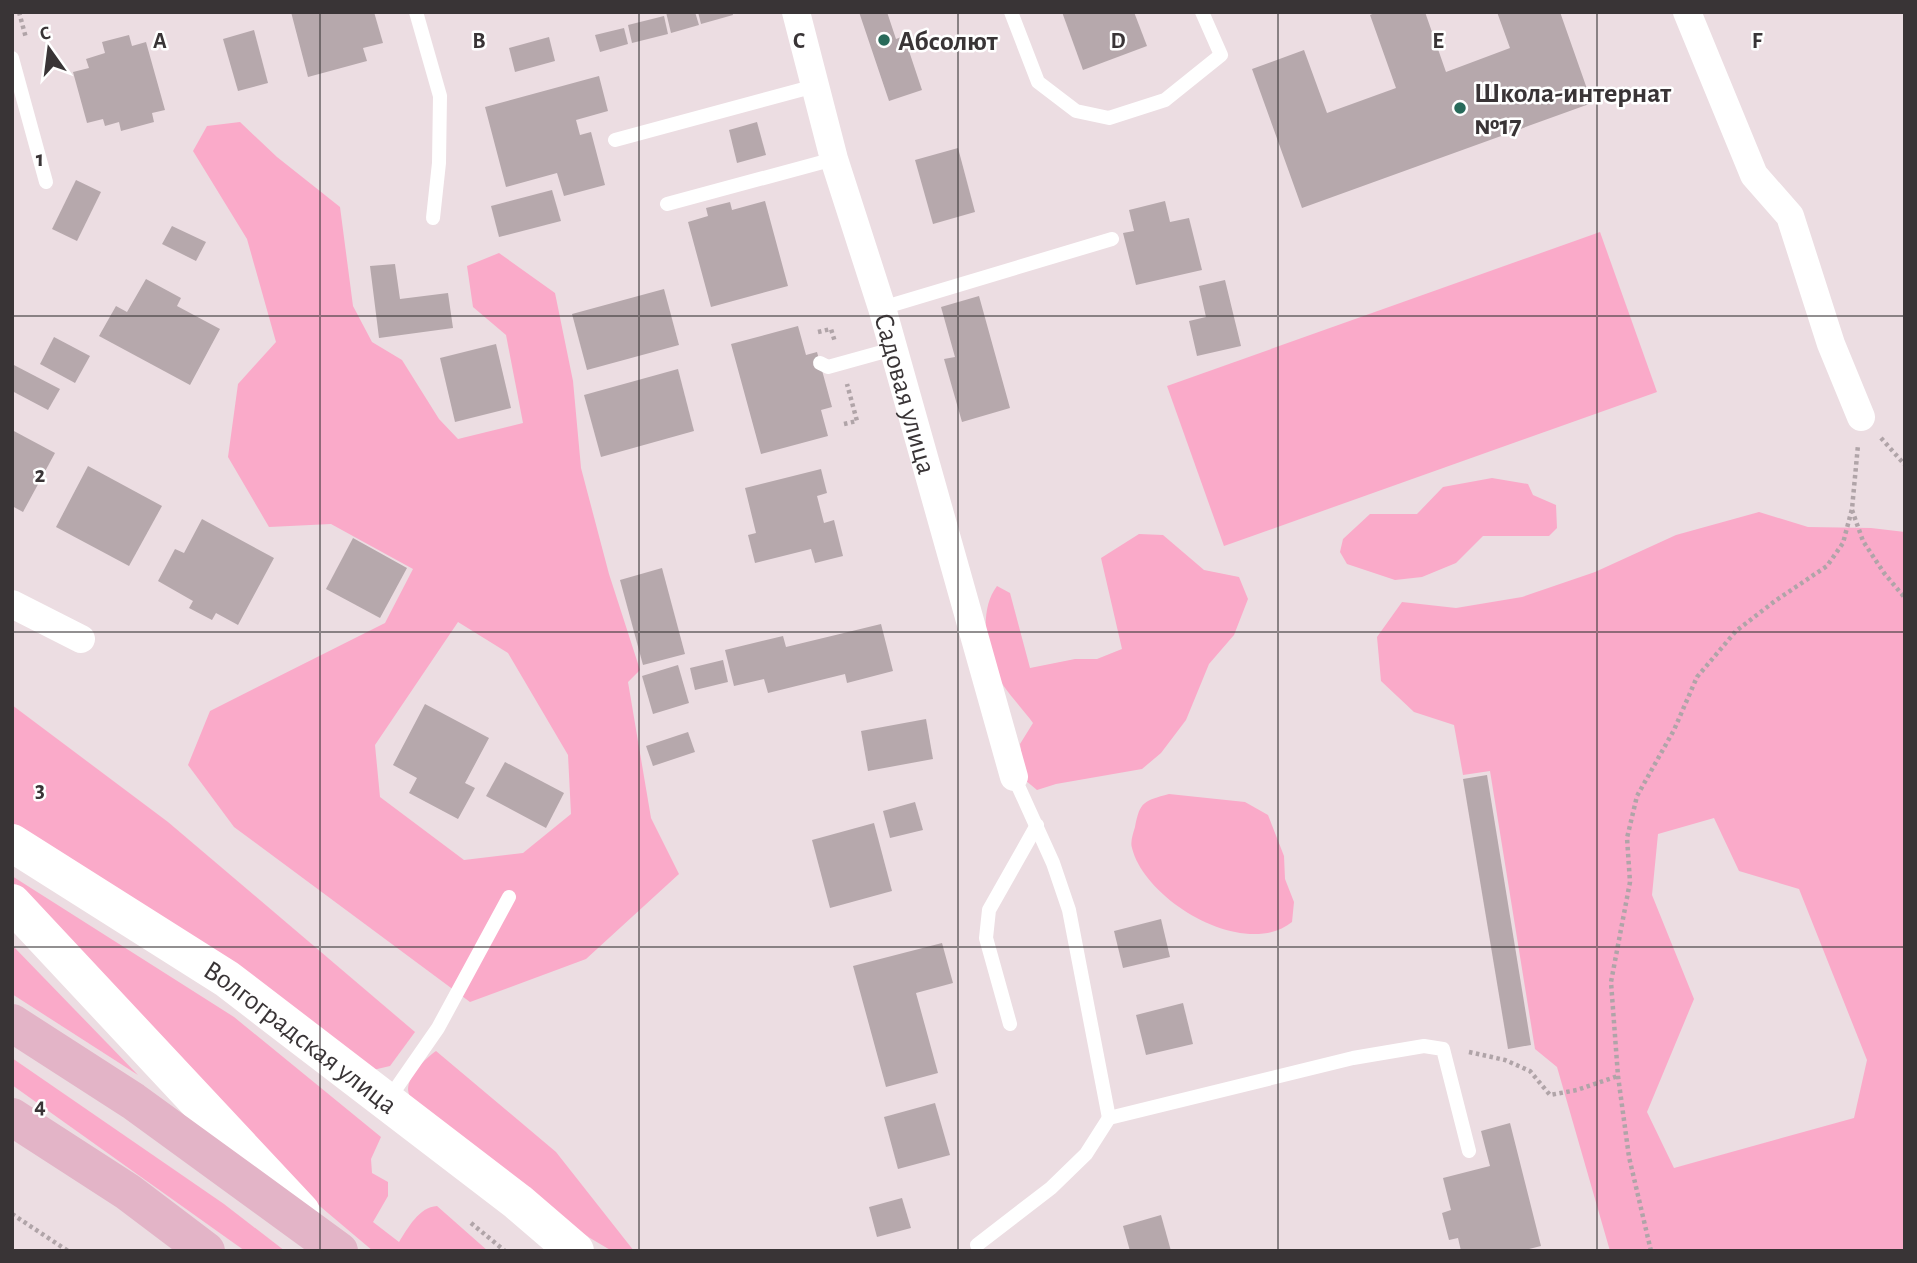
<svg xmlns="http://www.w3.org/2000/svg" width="1917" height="1263" viewBox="0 0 1917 1263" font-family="'Alegreya Sans',sans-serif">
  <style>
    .green { fill: #faaac9; fill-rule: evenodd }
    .building { fill: #b6a8ac }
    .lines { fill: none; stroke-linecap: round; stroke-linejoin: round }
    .path { stroke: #b0a4a8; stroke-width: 4.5; stroke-dasharray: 3.5 3.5; stroke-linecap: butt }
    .service { stroke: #fff; stroke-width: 14 }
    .minor { stroke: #fff; stroke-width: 28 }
    .secondary { stroke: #fff; stroke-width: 38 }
    .primary { stroke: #e3b4c7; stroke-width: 38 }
    .grid { fill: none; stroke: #393436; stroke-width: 2; stroke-opacity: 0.55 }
    .poi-dot { fill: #286a5a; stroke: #fff; stroke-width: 2.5 }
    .labels { text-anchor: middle; stroke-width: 5; stroke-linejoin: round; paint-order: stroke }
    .poi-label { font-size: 28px; font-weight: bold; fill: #393436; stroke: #fff; text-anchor: start }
    .street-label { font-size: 28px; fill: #393436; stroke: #fff }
    .grid-label { font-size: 23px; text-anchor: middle; font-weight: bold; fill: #393436; stroke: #fff; stroke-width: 5; stroke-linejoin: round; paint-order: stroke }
  </style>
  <rect width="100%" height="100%" fill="#ecdde2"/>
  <g class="green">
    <path d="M240 122 277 157 340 207 353 306 372 342 402 360 439 419 458 439 523 423 506 335 473 307 467 266 499 253 555 293 573 381 581 468 609 574 640 670 628 682 651 818 679 874 586 959 470 1002 234 827 188 765 210 711 385 623 413 569 331 524 269 527 228 457 238 384 276 342 247 239 193 151 207 126ZM458 622 508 653 568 755 571 814 523 853 464 860 380 797 375 745Z"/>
    <path d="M1600 232 1657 392 1224 546 1167 386Z"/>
    <path d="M1492 478 1528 484 1533 495 1556 505 1557 528 1549 536H1483L1456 563 1422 577 1395 580 1347 564 1340 552 1343 539 1370 514H1417L1443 487Z"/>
    <path d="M1759 512 1808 527 1871 528 1905 532V1251H1610L1557 1067 1535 1049 1490 771 1463 775 1454 725 1414 712 1381 681 1377 637 1402 602 1456 608 1522 597 1595 572 1676 535ZM1714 818 1739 871 1799 889 1867 1060 1854 1118 1674 1168 1647 1112 1694 999 1652 895 1658 834Z"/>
    <path d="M1139 534 1163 535 1204 570 1239 577 1248 599 1234 635 1209 664 1186 720 1161 753 1142 769 1056 784 1037 790 1025 780 1020 744 1033 723C1022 708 1001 686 994 670 985 645 980 608 997 586L1010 593 1030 668 1075 659H1097L1122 649 1101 558Z"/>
    <path d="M12 705 168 822 415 1032 390 1066 373 1070 12 823Z"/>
    <path d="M1169 794 1245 802 1268 815 1284 856 1285 879 1294 902 1292 922C1245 960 1145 901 1132 848 1130 842 1133 834 1135 827 1140 801 1144 801 1169 794Z"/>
    <path d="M12 876 234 1017 381 1137 371 1159 372 1173 388 1182V1196L373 1222 399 1242C408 1228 419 1207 437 1206L488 1251H373L277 1170 12 893Z"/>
    <path d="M12 945 138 1075 12 994Z"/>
    <path d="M436 1051 556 1152 634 1251H612L546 1212 413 1106C412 1101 408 1094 408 1089 409 1074 425 1059 436 1051Z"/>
    <path d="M12 1058 224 1204 285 1251H245L12 1085Z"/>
  </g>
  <g class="building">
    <path d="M291 12H374L383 43 363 48 367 61 308 77Z"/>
    <path d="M666 12H695L699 25 671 33Z"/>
    <path d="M698 12H732L733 15 701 24Z"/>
    <path d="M859 12H887L896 39 904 36 922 90 889 101Z"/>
    <path d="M1062 12H1134L1147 46 1083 70Z"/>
    <path d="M1377 12H1425L1446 72 1510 48 1497 12H1560L1592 103 1302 208 1252 69 1304 50 1327 113 1396 88 1370 15Z"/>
    <path d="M664 16 668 34 632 43 628 25Z"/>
    <path d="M624 28 628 44 600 52 595 35Z"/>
    <path d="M254 30 268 83 238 91 223 39Z"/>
    <path d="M129 35 132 46 146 42 165 110 152 113 154 122 121 131 119 122 105 126 103 119 87 123 73 72 89 68 86 59 105 53 102 42Z"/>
    <path d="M549 37 555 61 515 72 509 48Z"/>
    <path d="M599 76 608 111 576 120 580 135 591 132 605 185 564 196 557 173 506 187 485 107Z"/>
    <path d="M757 122 766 155 737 163 729 130Z"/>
    <path d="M958 148 975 212 933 224 915 160Z"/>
    <path d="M76 180 101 192 77 241 52 229Z"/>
    <path d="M552 190 561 221 499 237 491 206Z"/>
    <path d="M765 201 788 286 711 307 688 222 708 216 706 208 730 202 732 210Z"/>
    <path d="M1165 201 1170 222 1189 218 1202 270 1136 285 1123 233 1134 231 1129 210Z"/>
    <path d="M172 226 206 242 196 261 162 244Z"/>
    <path d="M395 264 400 299 448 293 453 328 379 338 370 266Z"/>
    <path d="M146 279 181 298 177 306 220 329 190 385 99 336 116 306 127 312Z"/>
    <path d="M1225 280 1241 346 1197 356 1189 321 1206 317 1199 286Z"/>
    <path d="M664 289 679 345 587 370 572 314Z"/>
    <path d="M979 296 1010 408 962 422 944 359 955 357 941 307Z"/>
    <path d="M798 326 806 355 817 352 832 407 821 410 828 436 761 454 731 344Z"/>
    <path d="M54 337 90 356 75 383 40 364Z"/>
    <path d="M496 344 511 408 455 422 440 358Z"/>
    <path d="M12 364 60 389 48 410 12 391Z"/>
    <path d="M678 369 694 431 601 457 584 395Z"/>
    <path d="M12 430 55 453 23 512 12 506Z"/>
    <path d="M88 466 162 506 129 566 56 527Z"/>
    <path d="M821 469 827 493 817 496 824 523 834 520 843 556 815 563 811 549 755 563 748 535 756 533 745 488Z"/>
    <path d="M202 519 274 558 238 625 216 613 212 620 189 608 193 601 158 581 175 549 184 553Z"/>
    <path d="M353 538 407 568 380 618 326 589Z"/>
    <path d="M662 568 685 654 643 665 620 580Z"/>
    <path d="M881 624 893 671 847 683 845 674 768 693 764 679 734 686 725 650 783 636 786 647Z"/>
    <path d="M723 660 728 682 695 690 690 668Z"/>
    <path d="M678 665 689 703 653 714 642 676Z"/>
    <path d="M425 704 489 738 465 783 475 788 458 819 409 793 417 778 393 765Z"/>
    <path d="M926 719 933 759 868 771 861 731Z"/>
    <path d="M688 732 695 752 653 766 646 746Z"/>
    <path d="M505 762 564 793 546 828 486 796Z"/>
    <path d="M1487 775 1531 1045 1508 1049 1463 779Z"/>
    <path d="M915 802 923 830 890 838 883 811Z"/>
    <path d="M874 823 892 891 830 908 812 840Z"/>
    <path d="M1161 919 1170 957 1123 968 1114 931Z"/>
    <path d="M942 943 953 983 916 993 938 1073 886 1087 853 966Z"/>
    <path d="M1183 1003 1193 1044 1146 1055 1136 1015Z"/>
    <path d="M935 1103 950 1155 898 1169 884 1117Z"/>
    <path d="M1510 1123 1541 1246 1521 1251H1461L1458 1238 1449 1240 1442 1213 1451 1210 1443 1178 1490 1166 1481 1131Z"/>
    <path d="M902 1198 911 1228 877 1237 869 1207Z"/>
    <path d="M1161 1215 1171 1251H1130L1123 1226Z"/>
  </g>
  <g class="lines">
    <g class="path">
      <path d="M19 12 26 38"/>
      <path d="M818 332 831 329 835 342"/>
      <path d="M844 424 857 421 847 384"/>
      <path d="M1881 438 1905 465"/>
      <path d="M1852 510 1863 541 1884 573 1905 598"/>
      <path d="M1469 1052 1505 1060 1530 1071 1550 1095 1577 1090 1618 1076"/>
      <path d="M12 1214 68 1251"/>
      <path d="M471 1223 505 1251"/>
      <path d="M1651 1251 1629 1157 1618 1076 1611 982 1630 882 1627 838 1637 796 1674 730 1697 677 1736 631 1775 601 1827 566 1843 543 1852 509 1858 445"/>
    </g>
    <g class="service">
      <path d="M416 12 440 96 439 163 433 218"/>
      <path d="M1011 12 1038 82 1076 111 1109 118 1165 100 1221 55 1202 12"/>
      <path d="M12 58 46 182"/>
      <path d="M615 140 815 86"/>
      <path d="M667 204 834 159"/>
      <path d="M882 308 1112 239"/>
      <path d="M820 363 828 367 893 349"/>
      <path d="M1014 777 1053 863 1069 910 1109 1118 1353 1058 1424 1046 1443 1049 1469 1151"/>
      <path d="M1010 1024 986 938 989 910 1037 825"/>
      <path d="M388 1100 438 1028 509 897"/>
      <path d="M977 1245 1051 1188 1086 1154 1109 1118"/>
    </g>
    <g class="minor">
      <path id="s1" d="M796 12 834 159 882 308 1014 777"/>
      <path d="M1687 12 1754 175 1790 216 1831 344 1861 417"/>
      <path d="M12 604 81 639"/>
    </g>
    <g class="secondary">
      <path id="s2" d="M12 843 227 979 518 1202 575 1251"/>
      <path d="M12 903 301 1212"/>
    </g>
    <g class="primary">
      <path d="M12 1023 133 1101 339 1251"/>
      <path d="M12 1117 128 1192 206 1251"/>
    </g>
  </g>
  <path class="grid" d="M320 12V1251M639 12V1251M958 12V1251M1278 12V1251M1597 12V1251M12 316H1905M12 632H1905M12 947H1905"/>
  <g class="poi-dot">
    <circle cx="884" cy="40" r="7"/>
    <circle cx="1460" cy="108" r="7"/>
  </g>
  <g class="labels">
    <g class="poi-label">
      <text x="898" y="50">Абсолют</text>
      <text x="1474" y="102">Школа-интернат<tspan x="1474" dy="32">№17</tspan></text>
    </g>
    <g class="street-label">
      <text dy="10" stroke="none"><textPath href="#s1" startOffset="397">Садовая улица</textPath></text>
      <text dy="10" stroke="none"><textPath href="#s2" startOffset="348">Волгоградская улица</textPath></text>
    </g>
  </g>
  <g class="grid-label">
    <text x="160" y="48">A</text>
    <text x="479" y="48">B</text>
    <text x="799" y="48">C</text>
    <text x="1118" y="48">D</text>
    <text x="1438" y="48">E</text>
    <text x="1757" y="48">F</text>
    <text x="40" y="166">1</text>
    <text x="40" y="482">2</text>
    <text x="40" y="797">3</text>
    <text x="40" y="1113">4</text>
  </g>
  <rect width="1917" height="1263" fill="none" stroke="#393436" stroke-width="28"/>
  <g transform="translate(49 49) rotate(346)" stroke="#ffffff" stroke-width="5" paint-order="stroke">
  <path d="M0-5L12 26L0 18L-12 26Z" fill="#393436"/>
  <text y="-10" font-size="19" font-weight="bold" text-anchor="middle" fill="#393436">С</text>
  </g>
</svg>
